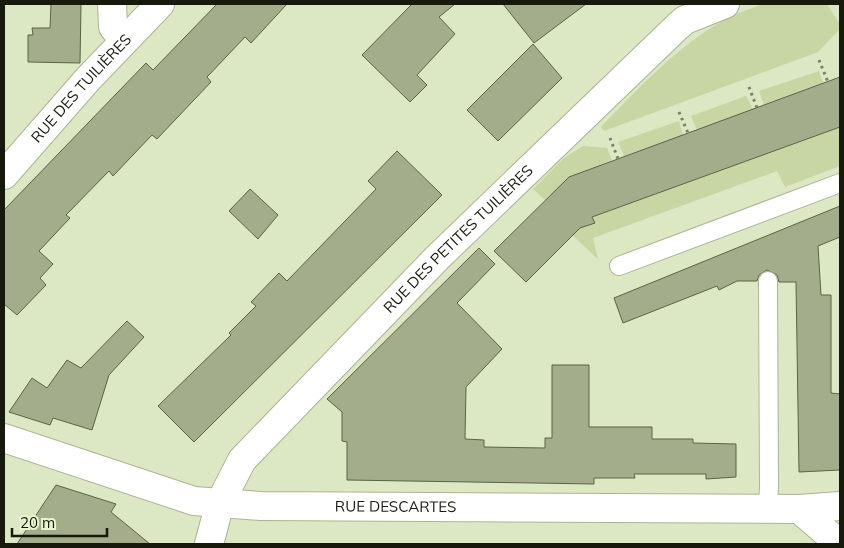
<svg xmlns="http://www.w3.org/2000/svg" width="844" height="548" viewBox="0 0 844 548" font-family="Mulish,sans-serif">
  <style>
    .green { fill: #c7d6a3 }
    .building { fill: #a3ad8b; stroke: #5a6344 }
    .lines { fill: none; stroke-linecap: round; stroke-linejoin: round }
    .service-casing { stroke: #abb593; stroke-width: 20 }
    .minor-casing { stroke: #abb593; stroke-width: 30 }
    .path { stroke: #798068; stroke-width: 3; stroke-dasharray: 2.5 4; stroke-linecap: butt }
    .service { stroke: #fff; stroke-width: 18 }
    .minor { stroke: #fff; stroke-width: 28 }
    .labels { text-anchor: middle; stroke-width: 4.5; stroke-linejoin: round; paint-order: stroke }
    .street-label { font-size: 15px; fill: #16190c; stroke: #e9f4d0 }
  </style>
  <rect width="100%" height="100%" fill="#dce7c3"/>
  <g class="green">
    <path d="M763 4H827L840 24V29L818 52 604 131 601 127C638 89 676 47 724 20 736 13 750 9 763 4Z"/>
    <path d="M819 71 823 83 764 105 759 91Z"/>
    <path d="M746 96 753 109 697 130 691 116Z"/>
    <path d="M679 121 683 135 624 156 618 142Z"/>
    <path d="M840 127V166L785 187 777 171 593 238 598 259 573 236 545 200 533 189 564 158 583 146 607 148 612 160 570 177 595 223 593 217Z"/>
  </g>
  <g class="building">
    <path d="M51 4H81L80 63 28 62V35H33L32 28H50Z"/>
    <path d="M217 4H287L251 43 245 37 207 77 211 82 157 139 152 135 113 176 109 171 66 215 70 218 39 251 53 264 40 278 46 285 17 315 4 304V210L146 63 153 70Z"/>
    <path d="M412 4H455L439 17 455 34 417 75 427 85 410 102 362 55Z"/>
    <path d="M503 4H586L534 43Z"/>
    <path d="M533 44 562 78 498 141 467 110Z"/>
    <path d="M840 77V127L592 217 595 223 580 228 526 282 494 251 569 177Z"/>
    <path d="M397 151 442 195 194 442 158 406 231 335 229 333 256 306 251 302 279 273 287 281 376 189 368 181Z"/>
    <path d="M250 189 278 215 258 239 229 211Z"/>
    <path d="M840 206V237L818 246 821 295H831V393L840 394V470L799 472 796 282H779L777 275 767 270 759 275 757 281H737L719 290 717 286 623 323 614 298Z"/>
    <path d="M479 248 495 264 457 303 502 349 466 387 465 439 484 440V447L545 448V438H552V365H589V427H652V439H693V443L736 444V477L706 479V474H634L635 478H594V484L347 480V442L342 441V412L327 399Z"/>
    <path d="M127 321 144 337 109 375 92 430 53 418 50 425 9 412 32 378 47 388 67 360 81 368Z"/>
    <path d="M56 485 116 504 111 512 150 544H17Z"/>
  </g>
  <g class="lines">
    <g class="service-casing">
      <g id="service">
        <path d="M619 266 840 183"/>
        <path d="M767 509 769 489 768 281"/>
      </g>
    </g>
    <g class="minor-casing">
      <g id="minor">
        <path d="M112 4 113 27 124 40"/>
        <path id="s1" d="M4 175 88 79 160 4"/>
        <path id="s2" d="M4 438 194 501 261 506 799 509 840 506"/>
        <path d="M799 509 840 544"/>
        <path id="s3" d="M209 544 220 503 242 460 437 258 678 26 685 20 725 4"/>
      </g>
    </g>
    <g class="path">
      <path d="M819 60 828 82"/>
      <path d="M749 87 757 108"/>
      <path d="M679 112 688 133"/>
      <path d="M610 138 618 159"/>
    </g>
    <use href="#service" class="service"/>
    <use href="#minor" class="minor"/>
  </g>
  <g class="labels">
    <g class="street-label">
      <text dy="5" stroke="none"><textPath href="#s1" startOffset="116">RUE DES TUILIÈRES</textPath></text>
      <text dy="5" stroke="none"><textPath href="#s3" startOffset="400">RUE DES PETITES TUILIÈRES</textPath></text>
      <text dy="5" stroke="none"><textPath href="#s2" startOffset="402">RUE DESCARTES</textPath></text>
    </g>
  </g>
  <rect width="844" height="548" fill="none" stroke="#16190c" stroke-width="10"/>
  <path d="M12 528v8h95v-8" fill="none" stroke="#16190c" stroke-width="2.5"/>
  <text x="20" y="528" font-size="15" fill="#16190c" stroke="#e9f4d0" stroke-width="4" paint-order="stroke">20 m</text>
</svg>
